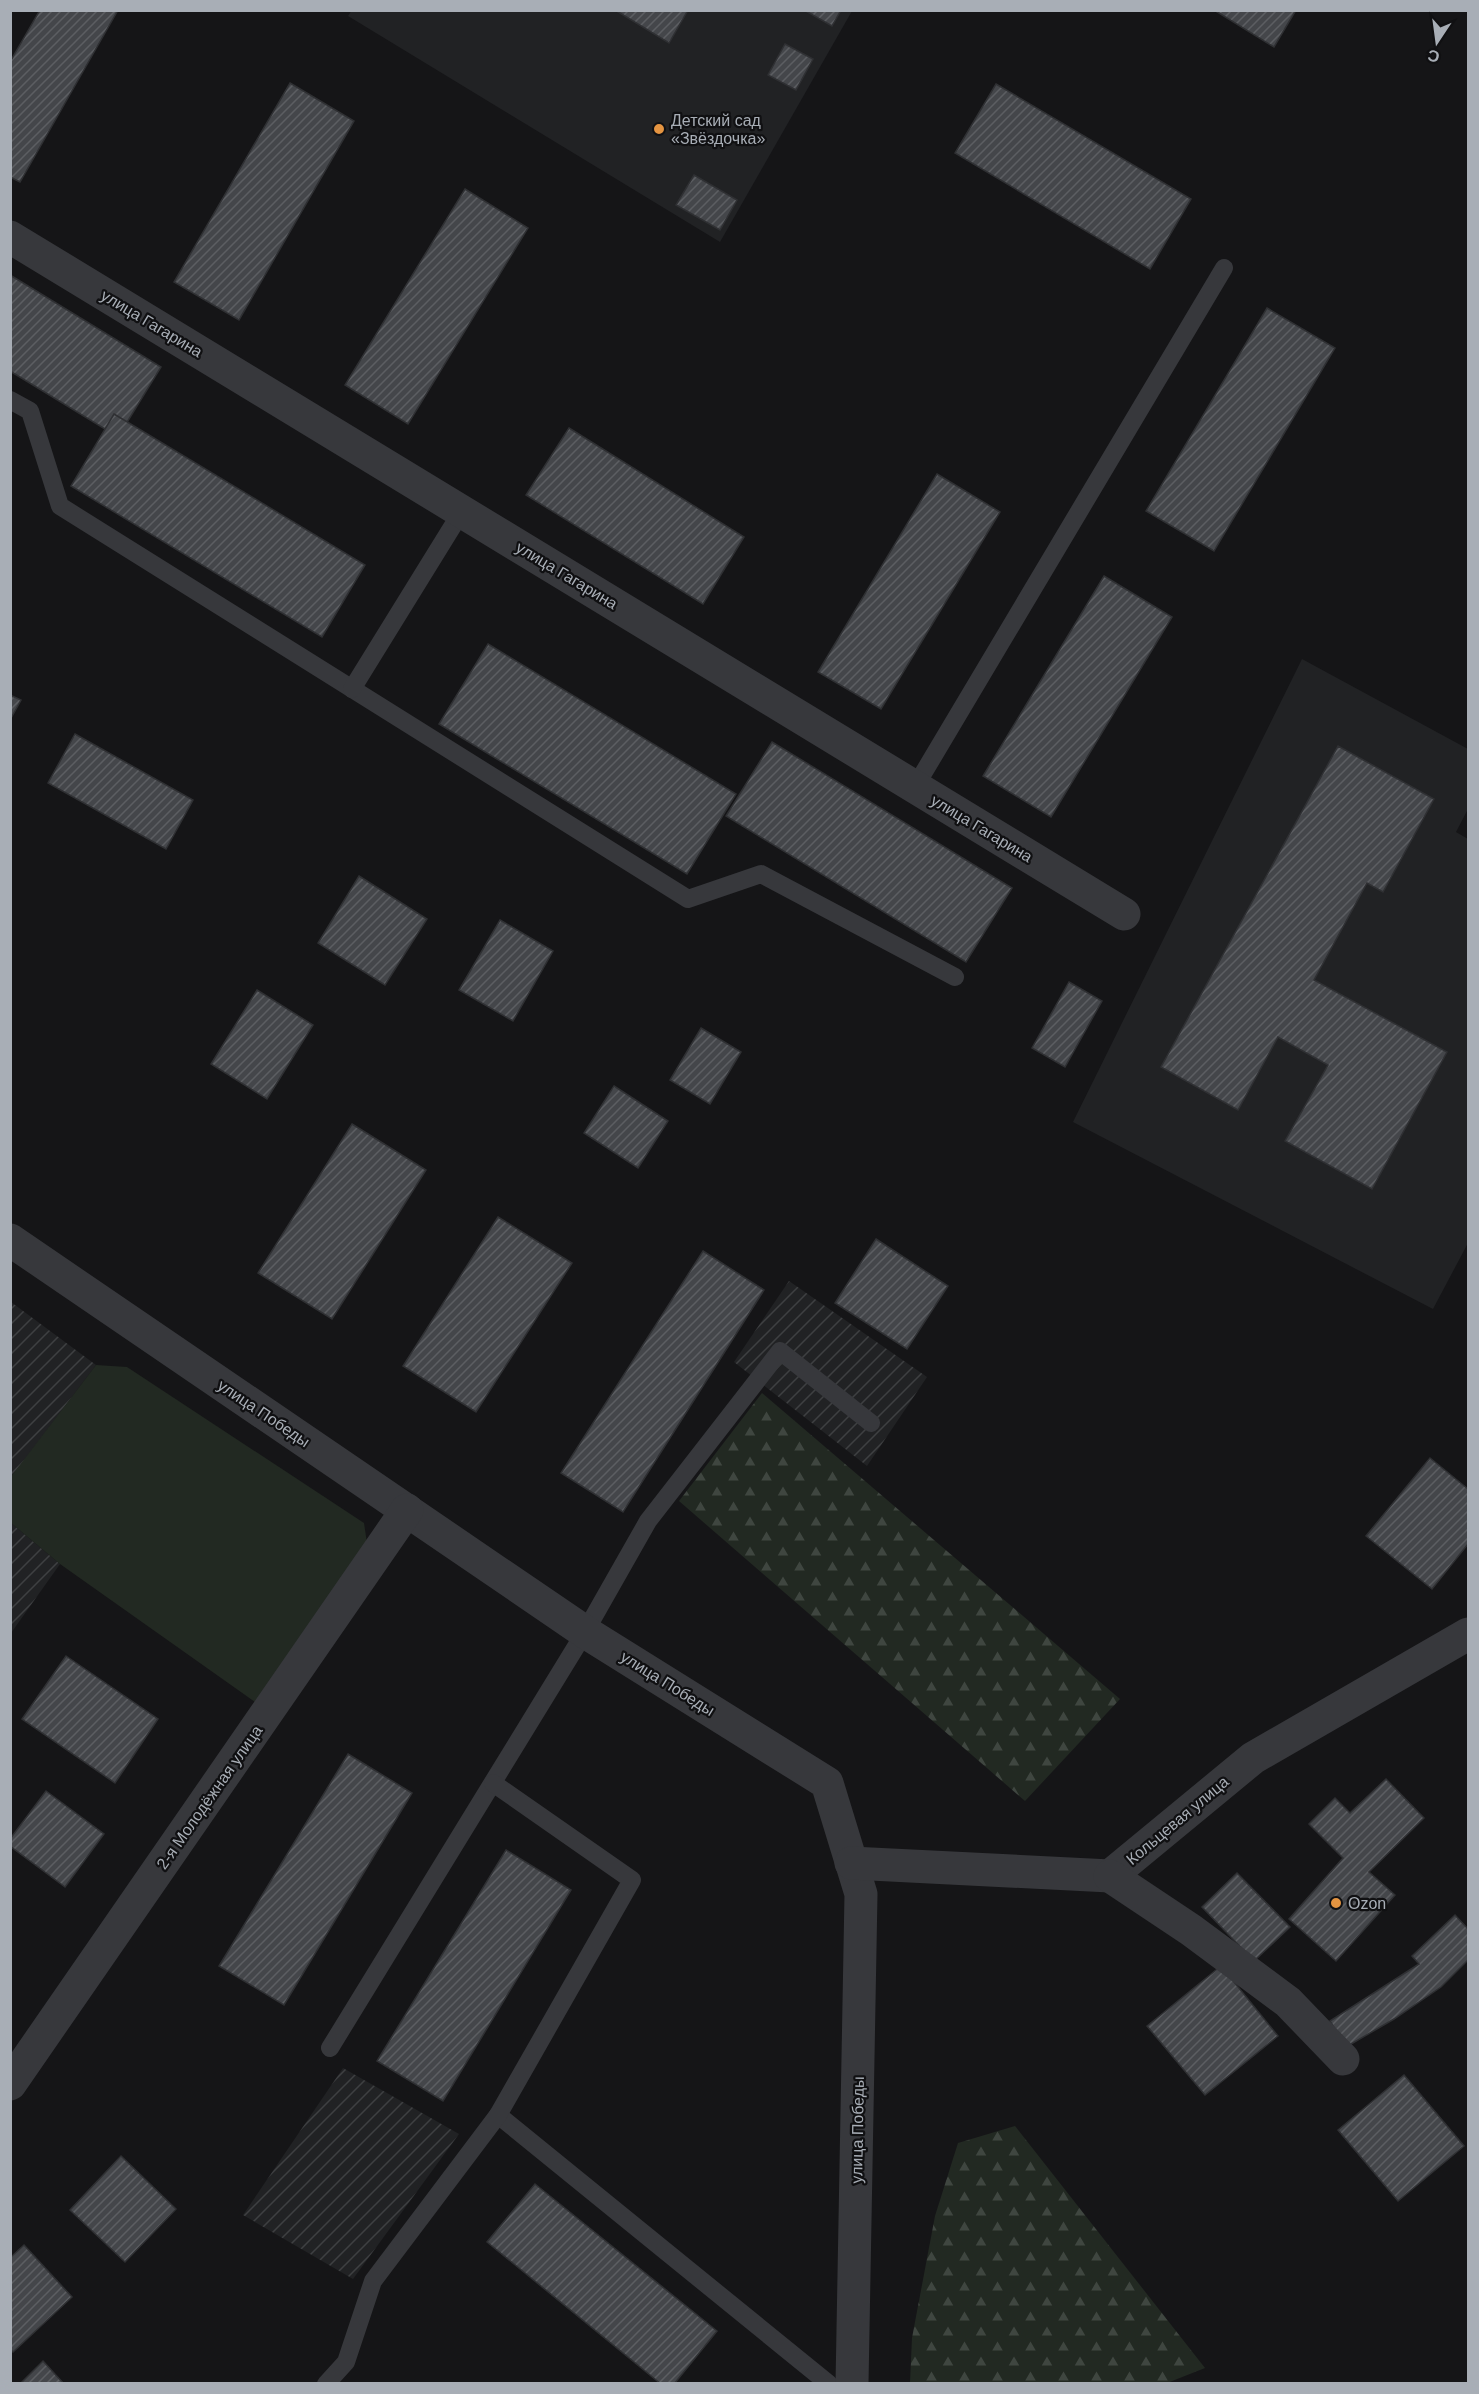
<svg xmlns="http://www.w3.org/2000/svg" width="1479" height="2394" viewBox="0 0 1479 2394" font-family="Arial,sans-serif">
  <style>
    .built { fill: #212224 }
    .industrial { fill: url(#industrial-furrows) }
    .grass { fill: #222922 }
    .forest { fill: url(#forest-firs) }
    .building { fill: url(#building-hatch); stroke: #2f3033; stroke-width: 1.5 }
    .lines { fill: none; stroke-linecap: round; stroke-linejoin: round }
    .lane { stroke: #37383c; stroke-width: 18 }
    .street { stroke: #37383c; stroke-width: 33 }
    .poi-dot { fill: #e49441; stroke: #101012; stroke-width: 2 }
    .labels { text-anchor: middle; stroke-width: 4.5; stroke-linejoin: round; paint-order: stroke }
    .poi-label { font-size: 16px; fill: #a8aeb6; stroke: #101012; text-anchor: start }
    .street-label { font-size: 16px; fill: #a8aeb6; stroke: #101012 }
  </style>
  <defs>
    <pattern id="industrial-furrows" width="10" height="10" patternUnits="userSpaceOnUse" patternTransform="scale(1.5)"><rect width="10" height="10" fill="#212224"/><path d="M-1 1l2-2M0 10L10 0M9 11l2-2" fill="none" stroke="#3e4042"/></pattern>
    <pattern id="forest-firs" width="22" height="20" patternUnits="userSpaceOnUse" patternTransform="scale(1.5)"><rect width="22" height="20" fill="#222922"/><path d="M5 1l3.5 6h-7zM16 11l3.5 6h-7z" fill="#3f4640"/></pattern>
    <pattern id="building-hatch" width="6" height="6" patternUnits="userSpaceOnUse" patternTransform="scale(1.5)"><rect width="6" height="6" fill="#44464a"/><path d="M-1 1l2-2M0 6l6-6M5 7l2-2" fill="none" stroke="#5c5e62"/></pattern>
  </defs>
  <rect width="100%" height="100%" fill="#151517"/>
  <g class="built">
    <path d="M352 10 852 11 720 242 348 16Z"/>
    <path d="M1302 659 1468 749V809L1456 832 1468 839V1243L1433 1309 1073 1122Z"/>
  </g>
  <g class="industrial">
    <path d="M789 1281 927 1377 867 1466 734 1362Z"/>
    <path d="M11 1302 96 1365 11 1478Z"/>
    <path d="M11 1523 60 1564 11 1633Z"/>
    <path d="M343 2068 459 2134 353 2279 243 2215Z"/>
  </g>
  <path class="grass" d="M96 1365 127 1367 364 1523 367 1543 255 1702 60 1564 11 1523 10 1478Z"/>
  <g class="forest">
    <path d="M762 1393 1120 1699 1025 1801 679 1501Z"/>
    <path d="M1015 2126 1205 2368 1167 2383H910L912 2338 935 2216 958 2143Z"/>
  </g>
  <g class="building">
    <path d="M40 10H118L20 182 10 177V62Z"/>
    <path d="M615 10H688L669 43Z"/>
    <path d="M804 10H841L832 26Z"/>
    <path d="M1214 10H1296L1274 47Z"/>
    <path d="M785 44 813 59 796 90 768 75Z"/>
    <path d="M290 83 354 121 239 320 174 282Z"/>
    <path d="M996 84 1191 199 1150 269 955 153Z"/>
    <path d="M694 175 737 200 720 230 676 205Z"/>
    <path d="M465 189 528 228 408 424 345 385Z"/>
    <path d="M10 275 161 367 118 437 10 371Z"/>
    <path d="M1267 308 1335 348 1214 551 1146 511Z"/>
    <path d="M114 414 365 565 322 637 71 486Z"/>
    <path d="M569 428 744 537 703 604 526 495Z"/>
    <path d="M937 474 1000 512 881 709 818 672Z"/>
    <path d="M1104 576 1172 617 1051 817 983 776Z"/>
    <path d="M488 644 736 794 687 874 439 724Z"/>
    <path d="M10 695 21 700 10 720Z"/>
    <path d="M75 734 193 800 166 849 48 783Z"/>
    <path d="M772 742 1012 888 966 962 726 816Z"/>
    <path d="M1338 746 1434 799 1383 892 1367 883 1314 980 1447 1052 1372 1189 1285 1141 1328 1065 1278 1037 1238 1110 1161 1067Z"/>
    <path d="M359 876 427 919 385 985 318 943Z"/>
    <path d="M500 920 553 951 513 1021 459 990Z"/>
    <path d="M1069 982 1102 1001 1065 1067 1032 1048Z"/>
    <path d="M257 990 313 1025 267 1099 211 1064Z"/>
    <path d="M701 1028 741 1052 710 1104 670 1080Z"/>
    <path d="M614 1086 668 1121 638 1168 584 1133Z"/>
    <path d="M352 1124 426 1170 332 1319 258 1273Z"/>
    <path d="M498 1217 572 1263 476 1412 403 1366Z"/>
    <path d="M876 1239 948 1286 907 1349 835 1303Z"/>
    <path d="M703 1251 764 1290 623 1512 561 1473Z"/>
    <path d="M1430 1458 1468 1489V1544L1432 1589 1366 1536Z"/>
    <path d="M66 1656 158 1719 115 1783 22 1719Z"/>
    <path d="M348 1754 412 1793 284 2005 219 1966Z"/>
    <path d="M1386 1779 1424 1818 1369 1872 1395 1895 1336 1961 1289 1919 1343 1858 1309 1824 1335 1798 1350 1813Z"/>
    <path d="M46 1791 104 1834 65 1887 10 1846V1839Z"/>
    <path d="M506 1850 571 1890 443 2101 377 2061Z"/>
    <path d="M1237 1873 1290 1927 1254 1961 1202 1907Z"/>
    <path d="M1455 1915 1468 1929V1960L1441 1987 1394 2019 1346 2047 1330 2021 1419 1964 1412 1956Z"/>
    <path d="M1221 1966 1278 2036 1205 2095 1147 2026Z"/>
    <path d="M1404 2075 1464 2146 1398 2201 1338 2130Z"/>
    <path d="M121 2156 176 2209 125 2262 70 2210Z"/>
    <path d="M535 2184 717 2331 674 2384H661L487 2242Z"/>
    <path d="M24 2245 72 2297 13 2352 10 2349V2258Z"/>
    <path d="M43 2361 64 2384H20Z"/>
  </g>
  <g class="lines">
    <g class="lane">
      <path d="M10 400 30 411 60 506 688 899 761 874 955 977"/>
      <path d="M352 689 462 511"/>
      <path d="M915 787 1224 268"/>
      <path d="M330 2048 585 1632 648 1521 780 1351 871 1423"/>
      <path d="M498 2115 829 2384"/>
      <path d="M326 2384 346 2362 373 2281 498 2115 632 1880 493 1783"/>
    </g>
    <g class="street">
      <path d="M10 237 1124 914"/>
      <path d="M10 1240 585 1632 827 1783 861 1894 852 2384"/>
      <path d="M851 1863 1110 1876 1253 1758 1468 1634"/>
      <path d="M1110 1876 1191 1930 1288 2002 1343 2059"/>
      <path d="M10 2084 407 1510"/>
    </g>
  </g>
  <g class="poi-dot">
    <circle cx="659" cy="129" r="6"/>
    <circle cx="1336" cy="1903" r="6"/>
  </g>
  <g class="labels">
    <g class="poi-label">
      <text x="671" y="126">Детский сад<tspan x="671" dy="18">«Звёздочка»</tspan></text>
      <text x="1348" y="1909">Ozon</text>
    </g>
    <g class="street-label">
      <text transform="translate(152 323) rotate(31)" y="6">улица Гагарина</text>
      <text transform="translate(567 575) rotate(31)" y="6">улица Гагарина</text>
      <text transform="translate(982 828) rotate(31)" y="6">улица Гагарина</text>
      <text transform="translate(264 1413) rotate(34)" y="6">улица Победы</text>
      <text transform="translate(668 1683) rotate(32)" y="6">улица Победы</text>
      <text transform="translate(209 1797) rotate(-55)" y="6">2-я Молодёжная улица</text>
      <text transform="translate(1177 1820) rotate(-40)" y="6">Кольцевая улица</text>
      <text transform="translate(857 2130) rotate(-89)" y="6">улица Победы</text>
    </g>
  </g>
  <rect width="1479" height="2394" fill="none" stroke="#a8aeb6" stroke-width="24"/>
  <g transform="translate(1437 42) rotate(193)" stroke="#101012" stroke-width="4.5" paint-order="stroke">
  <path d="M0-4.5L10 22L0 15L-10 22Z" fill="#a8aeb6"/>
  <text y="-9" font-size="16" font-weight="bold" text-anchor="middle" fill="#a8aeb6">С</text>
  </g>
</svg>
